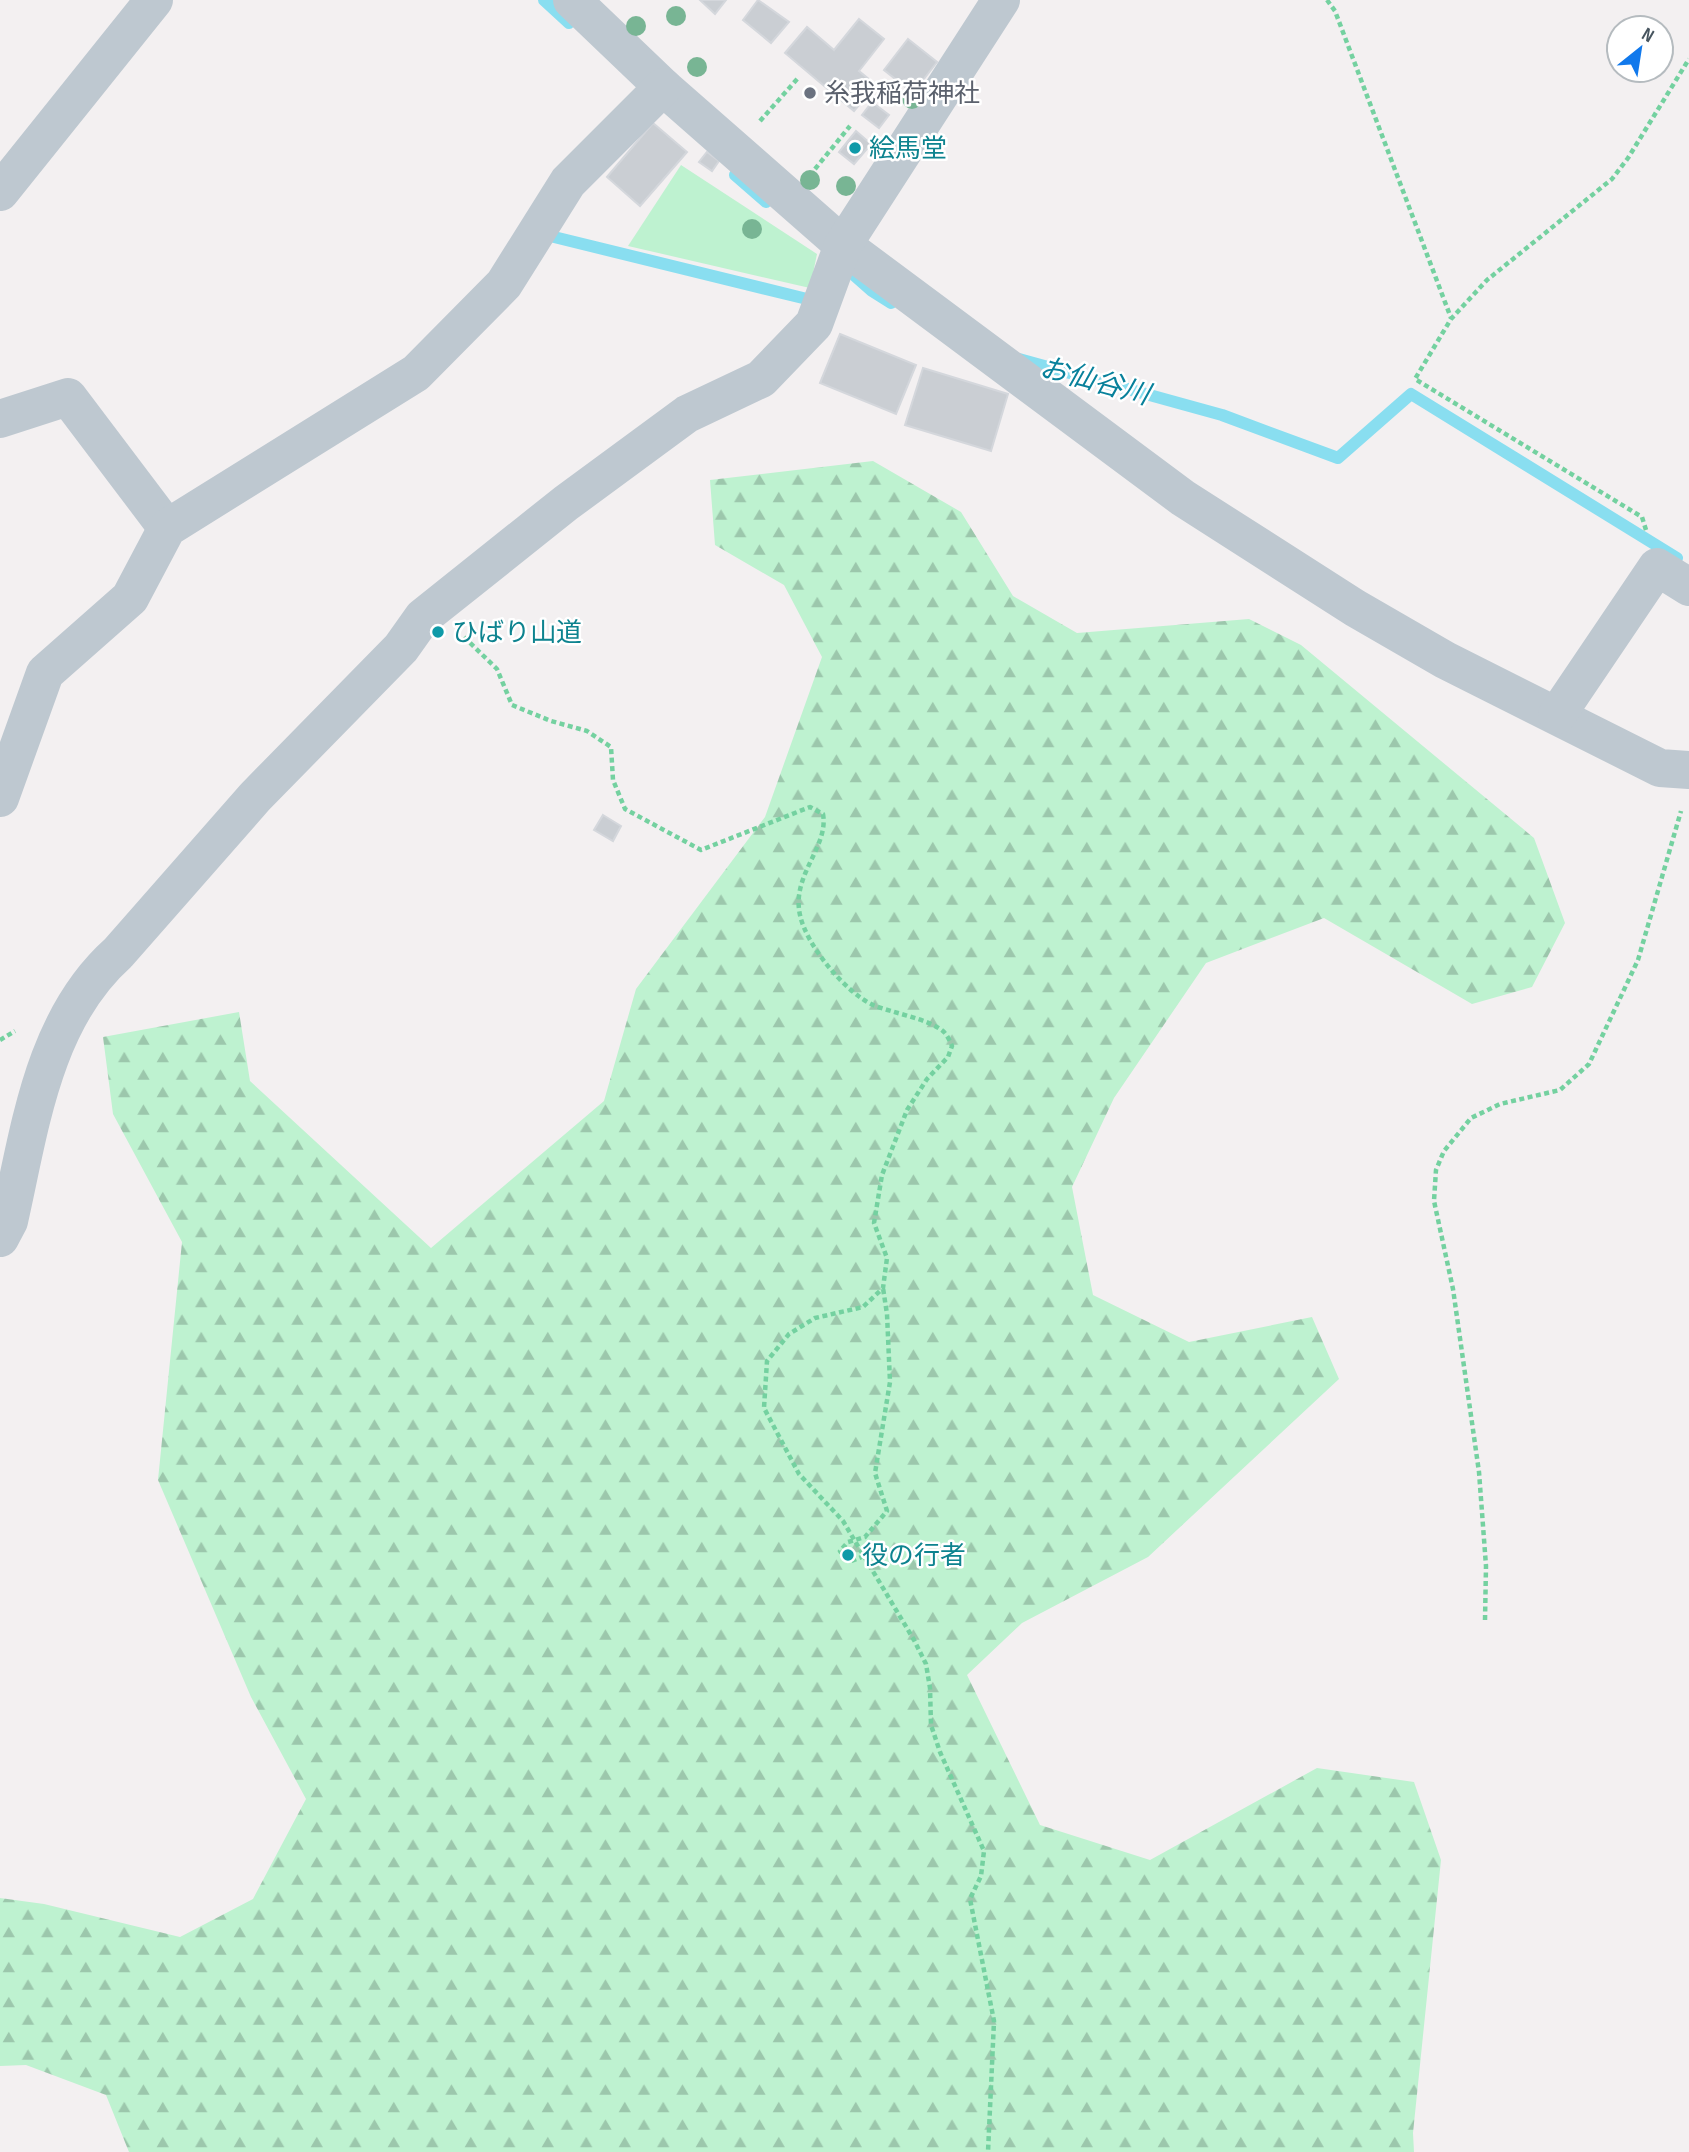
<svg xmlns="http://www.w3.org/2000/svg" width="1689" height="2152" viewBox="0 0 1689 2152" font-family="'Sofia Sans Condensed','Noto Sans JP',sans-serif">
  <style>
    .green { fill: #bef2d0 }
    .forest { fill: url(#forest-firs) }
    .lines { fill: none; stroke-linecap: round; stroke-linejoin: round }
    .stream { stroke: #89def0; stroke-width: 12 }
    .building { fill: #caced3; stroke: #d4d7dc; stroke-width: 2 }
    .path { stroke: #74d1a0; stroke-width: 4.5; stroke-dasharray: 5 3.5; stroke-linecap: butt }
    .minor { stroke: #bec8d0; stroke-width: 38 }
    .tree { fill: #78b594 }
    .worship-dot { fill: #6b7280; stroke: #fff; stroke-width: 2.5 }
    .culture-dot { fill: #0f9aa8; stroke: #fff; stroke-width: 2.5 }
    .labels { text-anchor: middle; stroke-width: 5; stroke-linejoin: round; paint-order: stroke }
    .worship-label { font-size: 26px; fill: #5b616d; stroke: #fff; text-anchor: start }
    .culture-label { font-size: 26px; fill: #0d838f; stroke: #fff; text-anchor: start }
    .water-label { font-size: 28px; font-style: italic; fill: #08819b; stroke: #fff }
  </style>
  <defs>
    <pattern id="forest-firs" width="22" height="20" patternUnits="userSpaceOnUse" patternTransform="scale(1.75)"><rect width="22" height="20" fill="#bef2d0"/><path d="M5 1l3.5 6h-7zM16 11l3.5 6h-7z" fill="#9cc7ac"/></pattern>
  </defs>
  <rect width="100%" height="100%" fill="#f3f0f1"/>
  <path class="green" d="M681 165 817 254 810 288 628 246Z"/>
  <path class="forest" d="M873 461 961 512 1013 596 1077 633 1249 619 1301 645 1534 838 1565 923 1532 987 1472 1004 1324 918 1206 963 1114 1098 1072 1187 1093 1295 1189 1342 1312 1317 1339 1379 1148 1557 1022 1623 967 1675 1040 1825 1150 1860 1317 1768 1414 1782 1441 1860 1413 2133 1414 2152H129L106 2095 26 2065 0 2066V1898L44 1904 180 1937 253 1899 306 1799 251 1697 158 1480 182 1242 113 1114 103 1037 239 1012 250 1081 431 1248 604 1101 636 989 765 817 822 657 784 585 715 545 710 480Z"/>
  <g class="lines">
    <g class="stream">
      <path d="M544 0 569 23"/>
      <path d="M735 175 766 202"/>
      <path d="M550 236 807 299"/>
      <path d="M855 276 872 291 891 303"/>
      <path d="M1019 359 1222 415 1338 458 1411 394 1677 558"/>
    </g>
  </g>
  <g class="building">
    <path d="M700 0H726L715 14Z"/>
    <path d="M758 0 789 22 771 43 743 20Z"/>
    <path d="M859 19 884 39 859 71 876 85 854 111 785 53 807 27 834 50Z"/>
    <path d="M908 39 937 62 913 93 884 70Z"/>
    <path d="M872 102 889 115 879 128 862 115Z"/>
    <path d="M653 123 687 152 640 206 607 177Z"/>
    <path d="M856 131 871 144 854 164 839 152Z"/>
    <path d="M707 152 719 161 712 171 699 162Z"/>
    <path d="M840 334 916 365 896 414 820 383Z"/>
    <path d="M923 368 1008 394 991 451 905 425Z"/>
    <path d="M603 815 621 826 613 841 594 830Z"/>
  </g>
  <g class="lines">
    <g class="path">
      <path d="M1327 0 1335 11 1451 318"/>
      <path d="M760 121 799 77"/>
      <path d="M815 169 850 126"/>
      <path d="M1646 530 1642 517 1415 379 1451 319 1487 280 1612 179 1628 158 1689 59"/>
      <path d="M464 637 497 669 512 705 551 721 587 731 611 747 613 780 625 809 701 850 810 807 823 814C829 847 791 875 800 915 806 945 846 993 873 1005 892 1013 930 1019 944 1032 947 1035 950 1041 952 1046L948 1057 927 1079 907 1110 882 1175 874 1223 887 1258 883 1288 863 1307 815 1318 789 1334 767 1361 764 1408 799 1474 843 1521 914 1640 926 1664 930 1688 931 1725 940 1752 984 1851 981 1876 970 1899 994 2021 988 2152"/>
      <path d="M0 1040 15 1031"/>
      <path d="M864 1556 849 1562 840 1551 848 1542 865 1537 887 1511 875 1473 890 1382 887 1314 883 1288"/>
      <path d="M1485 1620 1486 1566 1479 1472 1453 1289 1434 1201 1436 1170 1444 1151 1471 1118 1500 1104 1560 1090 1589 1064 1638 960 1681 811"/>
    </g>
    <g class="minor">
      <path d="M572 0 663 87 843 245 1183 498 1355 608 1445 660 1660 768 1689 770"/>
      <path d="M0 192 154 0"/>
      <path d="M0 419 68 397 167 528"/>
      <path d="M1557 715 1657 567 1689 587"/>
      <path d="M0 798 45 673 130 598 167 528 416 373 504 284 568 182 663 87"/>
      <path d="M0 1238 9 1221C30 1128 43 1020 118 953L255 797 401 648 423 617 566 503 687 414 761 379 814 324 843 245 1001 0"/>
    </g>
  </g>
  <g class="tree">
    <circle cx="676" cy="16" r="10"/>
    <circle cx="636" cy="26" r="10"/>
    <circle cx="697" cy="67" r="10"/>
    <circle cx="912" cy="99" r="10"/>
    <circle cx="810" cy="180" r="10"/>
    <circle cx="846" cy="186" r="10"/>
    <circle cx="752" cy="229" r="10"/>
  </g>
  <circle class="worship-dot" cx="810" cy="93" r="7"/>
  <g class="culture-dot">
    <circle cx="855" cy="148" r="7"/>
    <circle cx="438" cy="632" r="7"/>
    <circle cx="848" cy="1555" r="7"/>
  </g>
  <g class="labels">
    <g class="worship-label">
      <text x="824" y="102">糸我稲荷神社</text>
    </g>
    <g class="culture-label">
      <text x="869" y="157">絵馬堂</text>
      <text x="452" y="641">ひばり山道</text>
      <text x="862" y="1564">役の行者</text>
    </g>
    <g class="water-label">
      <text transform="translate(1095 380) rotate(15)" y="10">お仙谷川</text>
    </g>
  </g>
  <g transform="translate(1640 49) rotate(30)"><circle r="33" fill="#ffffff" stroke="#b5bbbf" stroke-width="2"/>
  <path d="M0-5L12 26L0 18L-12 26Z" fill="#1179ec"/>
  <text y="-10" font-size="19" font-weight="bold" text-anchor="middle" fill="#47555f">N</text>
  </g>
</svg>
